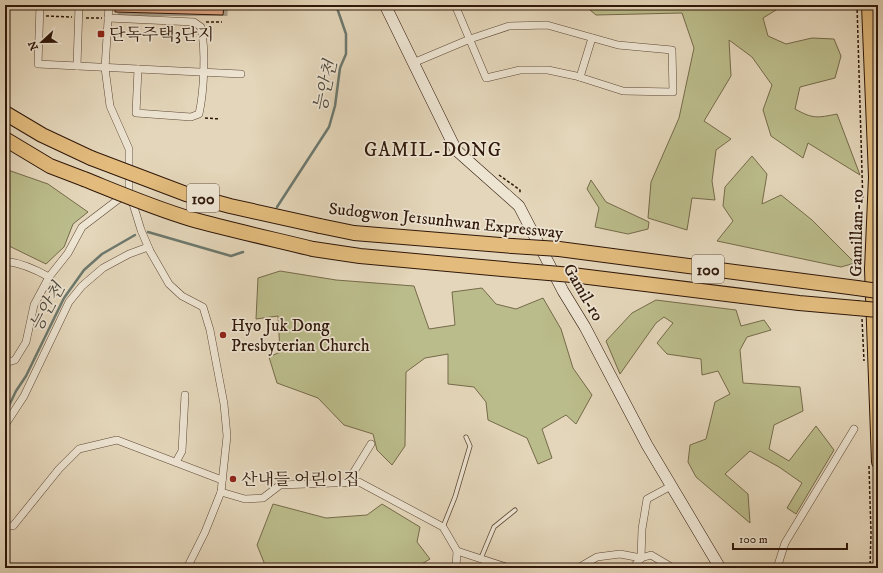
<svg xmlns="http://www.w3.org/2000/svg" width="883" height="573" viewBox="0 0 883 573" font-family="'IM FELL DW Pica','Noto Serif KR',serif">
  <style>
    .green { fill: #bbbc8b; stroke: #756a4a }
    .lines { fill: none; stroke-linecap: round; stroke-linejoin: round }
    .stream { stroke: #6c786d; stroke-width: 2.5 }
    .building { fill: #daa381; stroke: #2f1709; filter: url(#shadow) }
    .lane-casing { stroke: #5c4735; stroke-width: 5 }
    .street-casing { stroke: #5c4735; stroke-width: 8 }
    .secondary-casing { stroke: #2f1709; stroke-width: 12 }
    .primary-casing { stroke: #2f1709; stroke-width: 14 }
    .highway-casing { stroke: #2f1709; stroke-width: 16 }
    .path { stroke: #2f1709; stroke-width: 1.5; stroke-dasharray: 3 2; stroke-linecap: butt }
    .lane { stroke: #ede4d2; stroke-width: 3.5 }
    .street { stroke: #ede4d2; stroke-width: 7 }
    .secondary { stroke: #ede4d2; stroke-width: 11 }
    .primary { stroke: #e2bb7d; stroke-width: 12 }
    .highway { stroke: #e2bb7d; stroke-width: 14 }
    .highway-bridge-casing { stroke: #2f1709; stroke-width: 16; stroke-linecap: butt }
    .highway-bridge { stroke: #e2bb7d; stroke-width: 14 }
    .poi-dot { fill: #8f2418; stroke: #ede4d2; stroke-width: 1.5 }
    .labels { text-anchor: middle; stroke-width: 3.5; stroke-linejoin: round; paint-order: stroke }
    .shield { fill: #ede4d2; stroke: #685445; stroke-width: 1 }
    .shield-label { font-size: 16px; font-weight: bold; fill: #2f1709 }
    .poi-label { font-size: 17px; fill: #2f1709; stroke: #ede4d2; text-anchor: start }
    .street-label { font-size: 17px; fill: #2f1709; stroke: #ede4d2 }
    .water-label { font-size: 18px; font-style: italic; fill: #4e483b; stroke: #ede4d2 }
    .quarter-label { font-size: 19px; letter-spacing: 1px; fill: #2f1709; stroke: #ede4d2 }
  </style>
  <defs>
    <filter id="shadow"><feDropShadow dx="3.5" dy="3.5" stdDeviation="0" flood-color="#0004"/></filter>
  </defs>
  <rect width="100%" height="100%" fill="#e4d6ba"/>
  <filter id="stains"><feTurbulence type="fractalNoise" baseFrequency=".005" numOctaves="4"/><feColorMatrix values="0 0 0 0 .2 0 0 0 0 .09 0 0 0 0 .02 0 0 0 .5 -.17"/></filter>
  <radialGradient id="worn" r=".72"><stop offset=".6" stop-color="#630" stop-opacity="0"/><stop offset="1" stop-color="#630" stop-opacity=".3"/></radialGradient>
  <g class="green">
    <path d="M584 5H768L776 10 763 18 768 36 786 44 812 38 834 39 841 56 835 78 800 87 795 109C813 119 817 118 837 114L860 175 808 143 803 158 771 136 763 110 772 85 752 57 729 40 731 76 704 121 731 139 716 150 712 181 715 200 692 198 687 230 648 218 651 182 679 118 694 48 682 13 596 15Z"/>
    <path d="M752 156 767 174 762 204 781 195 812 220 855 263 841 267 717 241 733 221 723 206 725 187Z"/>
    <path d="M5 169 48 184 88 212 73 224 64 247 46 264 5 244Z"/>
    <path d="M591 180 606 202 649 222 648 229 628 234 595 227 599 208 587 189Z"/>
    <path d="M280 271 336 280 414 286 429 329 455 325 452 292 482 288 496 304 516 309 543 298 561 329 573 368 592 395 576 424 566 415 542 429 552 458 538 464 527 438 488 420 486 402 474 387 448 384V354L425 358 406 372 405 446 392 465 377 450 373 434 344 425 318 398 277 383 269 357 280 352 278 316 256 319 258 278Z"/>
    <path d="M656 300 736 310 741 326 764 320 771 330 747 337 740 350 743 383 800 387 803 411 774 425 769 449 789 461 816 426 834 450 796 514 787 508 802 483 779 467 750 451 725 474 748 494 750 523 696 477 688 462 690 445 706 439 715 402 730 394 718 371 702 375 701 359 667 354 657 343 673 323 664 317 656 323 620 374 606 341 632 313Z"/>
    <path d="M273 504 326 518 367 515 382 504 420 527 417 542 430 559 415 568H269L265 565 257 545Z"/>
  </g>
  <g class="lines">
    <g class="stream">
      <path d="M277 207 329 127 335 106 340 68 346 54V34L336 5"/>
      <path d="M148 232 231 256 243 252"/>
      <path d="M5 414 16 391 26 376 64 298 84 270 102 254 135 235"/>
    </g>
  </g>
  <path class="building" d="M115 5H224L223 15 115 12Z"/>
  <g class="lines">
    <g class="lane-casing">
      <g id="lane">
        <path d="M443 527 455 497 470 446 466 437"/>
        <path d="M481 558 494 527 515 510"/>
      </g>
    </g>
    <g class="street-casing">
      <g id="street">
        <path d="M40 5 38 64 138 69 241 74"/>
        <path d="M109 5 105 68 110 106 129 149V191L141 230 150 251 169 284 182 296 203 307 210 330 224 404 227 436 221 492 205 532 187 568"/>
        <path d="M108 18 194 22 201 27C206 51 204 91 199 114L191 117 136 113 138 69"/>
        <path d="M413 63 470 39 509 26 547 25 618 45 672 50 673 92 623 91 576 76 548 70H520L486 78 455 5"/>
        <path d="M77 66 79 5"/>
        <path d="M580 77 592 38"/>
        <path d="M5 261C20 263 35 269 49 277"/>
        <path d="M5 363 15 360 26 342 34 305 49 277 68 253 82 227 124 195"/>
        <path d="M5 425 24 396 69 302 82 286 103 268 129 254 148 247"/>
        <path d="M176 462 182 451 185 395"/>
        <path d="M347 483 371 444"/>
        <path d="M221 492 245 499 263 498 280 485 359 482 443 527 457 551 456 568"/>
        <path d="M5 526H13L59 469 79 449 117 440 222 480"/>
        <path d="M457 551 509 568"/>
        <path d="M578 568 597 557 620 554 641 558 642 529 647 499 671 486"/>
        <path d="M633 568 641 558 651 555 673 568"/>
        <path d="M777 568 785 543 854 429"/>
      </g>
    </g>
    <g class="secondary-casing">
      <path id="secondary" d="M385 5 456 150 519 206 563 291 585 327 647 445 719 566"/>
    </g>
    <g class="primary-casing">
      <path id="primary" d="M868 5 875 177 871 269 878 462"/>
    </g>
    <g class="highway-casing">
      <g id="highway">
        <path d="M5 113 42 135 91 158"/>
        <path d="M5 139 50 166 84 179"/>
        <path d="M320 226 354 233 512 246"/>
        <path d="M313 249 360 256 525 271"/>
        <path d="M559 249 857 288"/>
        <path d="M572 275 799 303 856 308"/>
      </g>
    </g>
    <g class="path">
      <path d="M857 5 863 205"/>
      <path d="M46 16 72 17"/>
      <path d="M86 18H102"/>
      <path d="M206 22H222"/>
      <path d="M205 118 220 119"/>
      <path d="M499 175 520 190V194"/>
      <path d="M862 319 864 361"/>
      <path d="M869 466 871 533 870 568"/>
    </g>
    <use href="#lane" class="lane"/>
    <use href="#street" class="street"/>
    <use href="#secondary" class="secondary"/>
    <use href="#primary" class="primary"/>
    <use href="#highway" class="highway"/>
    <g class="highway-bridge-casing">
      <g id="highway-bridge">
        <path d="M91 158 186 194 230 206 320 226"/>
        <path d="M84 179C119 193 154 208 191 219 231 230 272 239 313 249"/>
        <path d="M512 246 559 249"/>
        <path d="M525 271 572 275"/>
        <path d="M857 288 878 291"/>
        <path d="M856 308 878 310"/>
      </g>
    </g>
    <use href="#highway-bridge" class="highway-bridge"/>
  </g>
  <g class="poi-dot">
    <rect x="97" y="30" width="8" height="8" rx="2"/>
    <circle cx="223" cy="335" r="4"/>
    <circle cx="233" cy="479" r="4"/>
  </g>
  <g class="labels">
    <g class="shield">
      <rect x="187" y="184" width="32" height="28" rx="3"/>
      <rect x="692" y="255" width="32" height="28" rx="3"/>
    </g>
    <g class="shield-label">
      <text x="203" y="204">100</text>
      <text x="708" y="275">100</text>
    </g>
    <g class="poi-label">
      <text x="109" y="40">단독주택3단지</text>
      <text x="231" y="331">Hyo Juk Dong<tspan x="231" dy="20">Presbyterian Church</tspan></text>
      <text x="241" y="485">산내들 어린이집</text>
    </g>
    <g class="street-label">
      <text transform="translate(446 220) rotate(6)" y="6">Sudogwon Je1sunhwan Expressway</text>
      <text transform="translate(856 233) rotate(-89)" y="6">Gamillam-ro</text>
      <text transform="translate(584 292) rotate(60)" y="6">Gamil-ro</text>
    </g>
    <g class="water-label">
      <text transform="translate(325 86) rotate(-77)" y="6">능안천</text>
      <text transform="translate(47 307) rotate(-61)" y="6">능안천</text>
    </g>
    <g class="quarter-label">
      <text x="433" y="156">GAMIL-DONG</text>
    </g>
  </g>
  <rect width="883" height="573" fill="none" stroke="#e4d6ba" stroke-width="20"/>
  <rect x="6" y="6" width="871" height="561" fill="none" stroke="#2f1709" stroke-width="2"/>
  <rect x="10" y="10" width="863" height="553" fill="none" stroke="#2f1709"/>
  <g transform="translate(42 42) rotate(248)" stroke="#ede4d2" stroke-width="3" paint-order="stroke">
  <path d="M0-3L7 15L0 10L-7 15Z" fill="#2f1709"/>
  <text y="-6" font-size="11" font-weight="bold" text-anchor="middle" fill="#2f1709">N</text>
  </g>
  <path d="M733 543v6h114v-6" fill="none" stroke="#2f1709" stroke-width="2"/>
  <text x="739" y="543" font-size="12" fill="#2f1709" stroke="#ede4d2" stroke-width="3" paint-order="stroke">100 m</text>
  <rect width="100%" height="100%" filter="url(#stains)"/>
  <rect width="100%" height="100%" fill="url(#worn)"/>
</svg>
